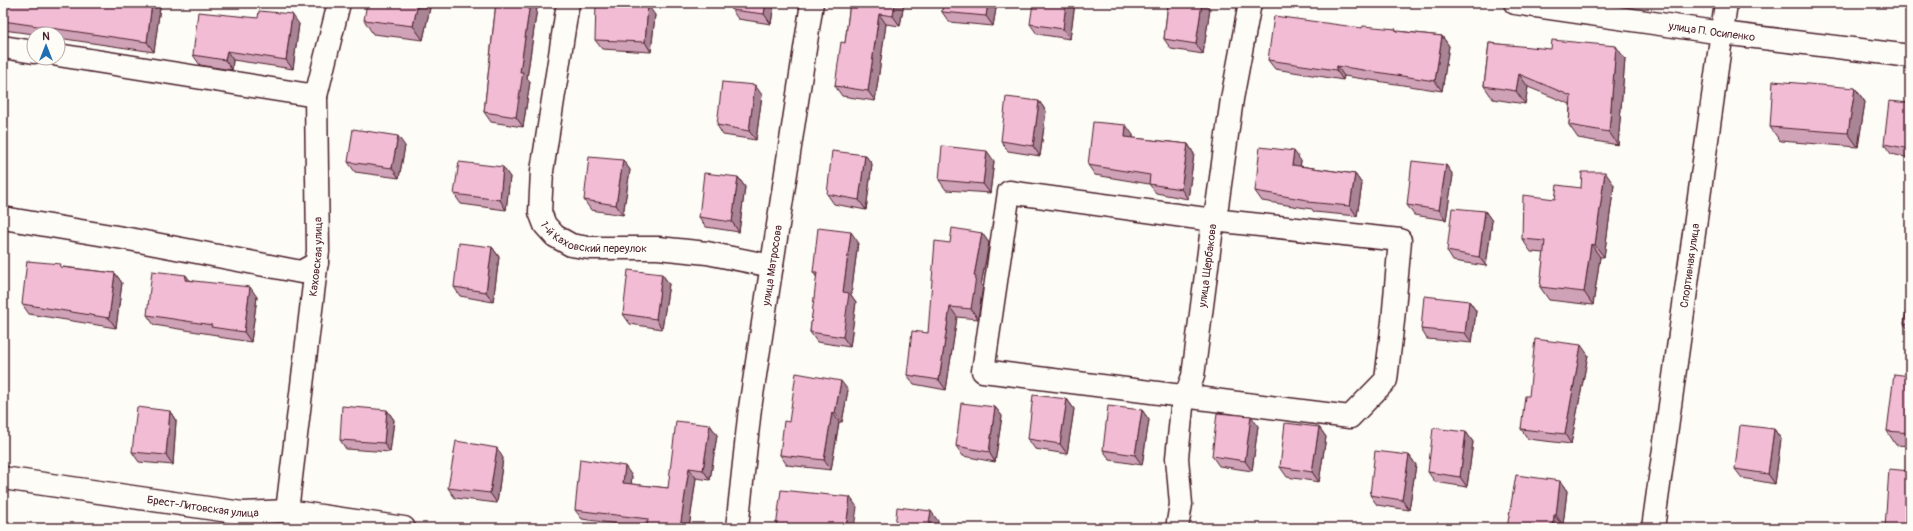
<svg xmlns="http://www.w3.org/2000/svg" width="1913" height="531" viewBox="0 0 1913 531" font-family="Pangolin,sans-serif">
  <style>
    .lines { fill: none; stroke-linecap: round; stroke-linejoin: round }
    .minor-casing { stroke: #4a1f2b; stroke-width: 25 }
    .minor { stroke: #fdfcf7; stroke-width: 22 }
    .wall { fill: #d0a2b7; stroke: #4a1f2b }
    .shaded-wall { fill: #a98495; stroke: #4a1f2b }
    .building { fill: #f2bcd5; stroke: #4a1f2b }
    .labels { text-anchor: middle; stroke-width: 3.5; stroke-linejoin: round; paint-order: stroke }
    .street-label { font-size: 11px; fill: #4a1f2b; stroke: #fdfcf7 }
  </style>
  <rect width="100%" height="100%" fill="#fdfcf7"/>
  <filter id="ink" filterUnits="userSpaceOnUse"><feTurbulence type="fractalNoise" baseFrequency=".025" numOctaves="2"/><feDisplacementMap in="SourceGraphic" scale="8" xChannelSelector="R" yChannelSelector="G"/><feConvolveMatrix kernelMatrix="1 2 1 2 8 2 1 2 1" color-interpolation-filters="sRGB"/></filter>
  <g filter="url(#ink)">
    <g class="lines">
      <g class="minor-casing">
        <g id="minor">
          <path id="s1" d="M568 3 542 171 540 212 545 225 555 236 571 245 589 248H658L707 253 772 266"/>
          <path id="s2" d="M1515 3 1722 33 1910 56"/>
          <path d="M3 47 34 52"/>
          <path d="M58 55 316 96"/>
          <path d="M1009 192 1213 220 1400 240 1393 321 1386 380 1350 417 983 371Z"/>
          <path d="M3 218 129 239 301 272 317 263"/>
          <path id="s3" d="M3 478 242 513 287 511 404 528"/>
          <path id="s4" d="M287 511 318 251 316 96 339 3"/>
          <path id="s5" d="M737 528 750 408 812 3"/>
          <path id="s6" d="M1177 528 1181 504 1177 458 1182 407 1193 376 1213 220 1217 206 1232 99 1250 3"/>
          <path id="s7" d="M1653 528 1726 3"/>
        </g>
      </g>
      <use href="#minor" class="minor"/>
    </g>
    <g class="wall">
      <path d="M3 3 160 7 154 52 58 38V34H34L3 30Z"/>
      <path d="M431 3 423 40 373 34 364 20Z"/>
      <path d="M496 3H534L537 8 527 78 530 82 523 127 491 122 484 112Z"/>
      <path d="M732 3H774L771 24 738 19 732 10Z"/>
      <path d="M850 3H904L900 26 886 24 875 101 842 96 835 86 845 43Z"/>
      <path d="M943 3H997L993 26 949 22 942 12Z"/>
      <path d="M1075 3 1070 39 1037 34 1030 24Z"/>
      <path d="M1168 3H1205L1210 9 1203 54 1171 49 1164 39Z"/>
      <path d="M1886 3H1910V4Z"/>
      <path d="M627 4 655 15 651 52 602 49 595 40Z"/>
      <path d="M299 24 293 69 233 60 232 70 200 65 193 55Z"/>
      <path d="M1362 28 1396 29 1398 31 1442 36 1449 46 1442 91 1344 76 1343 80 1275 69 1268 60Z"/>
      <path d="M1489 43 1625 59 1618 145 1578 138 1569 125 1570 104 1528 87 1525 104 1493 99 1484 86Z"/>
      <path d="M1855 88 1865 102 1858 147 1780 141 1770 127Z"/>
      <path d="M762 95 756 140 723 135 717 125Z"/>
      <path d="M1039 101 1046 111 1040 156 1008 151 1001 141Z"/>
      <path d="M1910 103V158L1891 154 1884 144Z"/>
      <path d="M1133 135V138L1188 144 1194 154 1188 199 1156 193 1149 184 1095 175 1088 165Z"/>
      <path d="M405 146 399 178 355 172 348 162Z"/>
      <path d="M865 155 872 164 866 210 834 204 827 194Z"/>
      <path d="M623 160 630 170 623 215 591 210 584 200Z"/>
      <path d="M994 161 990 193 946 190 939 180Z"/>
      <path d="M1301 161 1300 166 1355 174 1362 184 1357 216 1314 212 1312 209 1262 201 1255 191Z"/>
      <path d="M1446 165 1453 175 1446 220 1414 215 1407 205Z"/>
      <path d="M510 177 506 210 461 204 454 194Z"/>
      <path d="M738 177 745 187 739 232 706 227 699 217Z"/>
      <path d="M1614 185 1604 257H1600L1593 305 1549 300 1540 287 1544 253 1531 252 1522 239 1555 199 1581 188Z"/>
      <path d="M1485 211 1492 221 1486 266 1453 261 1447 251Z"/>
      <path d="M982 233 989 243 981 285 983 286 978 319 957 317 946 390 914 384 907 375 928 333 950 243Z"/>
      <path d="M858 242 851 295 856 302 850 347 817 342 810 332 817 278 813 272Z"/>
      <path d="M492 247 499 257 493 302 460 296 454 287Z"/>
      <path d="M63 267 115 273 122 283 116 328 29 314 22 304Z"/>
      <path d="M662 274 669 284 662 329 630 324 623 314Z"/>
      <path d="M190 280 257 297 251 342 218 337 217 335 154 325 147 315Z"/>
      <path d="M1910 288V332L1904 324Z"/>
      <path d="M1469 301 1476 311 1472 343 1427 339 1421 329Z"/>
      <path d="M1588 355 1571 444 1528 439 1521 429 1529 396Z"/>
      <path d="M1910 376V446L1896 445 1887 431Z"/>
      <path d="M848 390 842 422H839L831 470 787 465 780 455 789 422Z"/>
      <path d="M1067 399 1074 409 1067 454 1035 449 1028 439Z"/>
      <path d="M995 407 1002 416 995 462 963 456 956 446Z"/>
      <path d="M387 410 394 420 390 452 346 449 340 440Z"/>
      <path d="M1142 410 1149 420 1142 465 1110 460 1103 450Z"/>
      <path d="M170 411 176 421 173 465 139 462 132 452Z"/>
      <path d="M710 425 717 435 710 480 696 478 689 528H645L582 519 575 510 632 476 631 484 668 488Z"/>
      <path d="M1258 426 1252 471 1219 466 1212 456Z"/>
      <path d="M1319 427 1326 437 1319 482 1287 477 1280 467Z"/>
      <path d="M1774 429 1781 439 1775 484 1742 478 1735 469Z"/>
      <path d="M1466 432 1473 442 1467 487 1435 482 1428 472Z"/>
      <path d="M1409 455 1416 465 1409 510 1377 505 1370 495Z"/>
      <path d="M503 458 497 503 455 498 448 488Z"/>
      <path d="M1560 481 1567 491 1563 525 1561 524 1560 528H1507Z"/>
    </g>
    <g class="shaded-wall">
      <path d="M152 3H157L160 7 154 52 147 42Z"/>
      <path d="M418 3H431L423 40 413 26Z"/>
      <path d="M530 3H534L537 8 527 78 530 82 523 127 516 117 520 72Z"/>
      <path d="M766 3H774L771 24 764 14Z"/>
      <path d="M895 3H904L900 26 893 16Z"/>
      <path d="M988 3H997L993 26 986 16Z"/>
      <path d="M1066 3H1075L1070 39 1063 29Z"/>
      <path d="M1202 3H1205L1210 9 1203 54 1196 44Z"/>
      <path d="M648 5 655 15 651 52 645 42Z"/>
      <path d="M292 14 299 24 293 69 286 60Z"/>
      <path d="M879 14 886 24 875 101 868 91Z"/>
      <path d="M1442 36 1449 46 1442 91 1435 81Z"/>
      <path d="M1616 46 1625 59 1618 145 1609 132Z"/>
      <path d="M227 51 233 60 232 70 225 60Z"/>
      <path d="M1337 66 1344 76 1343 80 1336 70Z"/>
      <path d="M1519 74 1528 87 1525 104 1516 91Z"/>
      <path d="M755 85 762 95 756 140 749 131Z"/>
      <path d="M1855 88 1865 102 1858 147 1848 133Z"/>
      <path d="M1039 101 1046 111 1040 156 1033 146Z"/>
      <path d="M1126 125 1133 135 1132 147 1125 137Z"/>
      <path d="M398 136 405 146 399 178 392 168Z"/>
      <path d="M1188 144 1194 154 1188 199 1181 189Z"/>
      <path d="M987 151 994 161 990 193 983 184Z"/>
      <path d="M1294 151 1301 161 1299 175 1292 165Z"/>
      <path d="M865 155 872 164 866 210 859 200Z"/>
      <path d="M623 160 630 170 623 215 616 205Z"/>
      <path d="M1446 165 1453 175 1446 220 1439 210Z"/>
      <path d="M503 167 510 177 506 210 500 200Z"/>
      <path d="M1605 172 1614 185 1604 257 1595 245Z"/>
      <path d="M1355 174 1362 184 1357 216 1350 206Z"/>
      <path d="M738 177 745 187 739 232 732 222Z"/>
      <path d="M1485 211 1492 221 1486 266 1479 257Z"/>
      <path d="M851 232 858 242 851 295 856 302 850 347 843 337V292Z"/>
      <path d="M982 233 989 243 981 285 983 286 978 319 971 309 974 276Z"/>
      <path d="M1591 244 1600 257 1593 305 1584 292Z"/>
      <path d="M492 247 499 257 493 302 486 292Z"/>
      <path d="M115 273 122 283 116 328 109 318Z"/>
      <path d="M662 274 669 284 662 329 656 319Z"/>
      <path d="M186 275 193 285 185 280Z"/>
      <path d="M250 287 257 297 251 342 244 332Z"/>
      <path d="M1469 301 1476 311 1472 343 1465 333Z"/>
      <path d="M950 307 957 317 946 390 939 380Z"/>
      <path d="M1581 345 1588 355 1571 444 1565 434Z"/>
      <path d="M841 381 848 390 842 422 835 413Z"/>
      <path d="M1067 399 1074 409 1067 454 1060 444Z"/>
      <path d="M995 407 1002 416 995 462 989 452Z"/>
      <path d="M387 410 394 420 390 452 384 443Z"/>
      <path d="M1142 410 1149 420 1142 465 1135 455Z"/>
      <path d="M170 411 176 421 173 465 166 455Z"/>
      <path d="M832 412 839 422 831 470 824 460Z"/>
      <path d="M1251 416 1258 426 1252 471 1245 461Z"/>
      <path d="M710 425 717 435 710 480 703 470Z"/>
      <path d="M1319 427 1326 437 1319 482 1312 472Z"/>
      <path d="M1774 429 1781 439 1775 484 1768 474Z"/>
      <path d="M1466 432 1473 442 1467 487 1460 477Z"/>
      <path d="M497 448 503 458 497 503 490 493Z"/>
      <path d="M1409 455 1416 465 1409 510 1402 500Z"/>
      <path d="M625 466 632 476 630 493 623 483Z"/>
      <path d="M689 468 696 478 689 528H680Z"/>
      <path d="M1560 481 1567 491 1563 525 1556 515Z"/>
      <path d="M850 497 857 507 854 528H846Z"/>
      <path d="M931 511 938 521 937 528H928Z"/>
      <path d="M1554 515 1561 524 1560 528H1553Z"/>
    </g>
    <g class="building">
      <path d="M3 3H152L147 42 3 21Z"/>
      <path d="M367 3H418L413 26 364 20Z"/>
      <path d="M496 3H530L520 72H523L516 117 484 112Z"/>
      <path d="M596 3H619L648 5 645 42 595 40Z"/>
      <path d="M732 3H766L764 14 732 10Z"/>
      <path d="M850 3H895L893 16 879 14 868 91 835 86 841 42 845 43Z"/>
      <path d="M943 3H988L986 16 942 12Z"/>
      <path d="M1033 3H1066L1063 29 1030 24Z"/>
      <path d="M1168 3H1202L1196 44 1164 39Z"/>
      <path d="M259 11 292 14 286 60 227 51 225 60 193 55 198 12 258 18Z"/>
      <path d="M1274 16 1362 28 1363 26 1396 29V31L1442 36 1435 81 1337 66 1336 70 1268 60Z"/>
      <path d="M1552 40 1616 46 1609 132 1569 125 1571 96 1519 74 1516 91 1484 86 1489 43 1551 49Z"/>
      <path d="M1773 81 1855 88 1848 133 1770 127Z"/>
      <path d="M722 82 755 85 749 131 717 125Z"/>
      <path d="M1006 97 1039 101 1033 146 1001 141Z"/>
      <path d="M1889 101 1910 103V149L1884 144Z"/>
      <path d="M1093 122 1126 125 1125 137 1188 144 1181 189 1149 184 1150 175 1088 165Z"/>
      <path d="M353 129 398 136 392 168 348 162Z"/>
      <path d="M942 146 987 151 983 184 939 180Z"/>
      <path d="M1260 147 1294 151 1292 165 1355 174 1350 206 1307 202V200L1255 191Z"/>
      <path d="M832 151 865 155 859 200 827 194Z"/>
      <path d="M589 157 623 160 616 205 584 200Z"/>
      <path d="M1412 161 1446 165 1439 210 1407 205Z"/>
      <path d="M459 162 503 167 500 200 454 194Z"/>
      <path d="M1582 172H1605L1595 245 1591 244 1584 292 1540 287 1545 241 1522 239 1523 195 1555 199 1557 185 1581 188Z"/>
      <path d="M704 173 738 177 732 222 699 217Z"/>
      <path d="M1452 208 1485 211 1479 257 1447 251Z"/>
      <path d="M818 228 851 232 843 292 849 293 843 337 810 332 817 272H813Z"/>
      <path d="M952 228 982 233 974 276 976 277 971 309 950 307 939 380 907 375 912 331 928 333 935 241 950 243Z"/>
      <path d="M459 243 492 247 486 292 454 287Z"/>
      <path d="M27 261 61 264 60 267 115 273 109 318 22 304Z"/>
      <path d="M628 270 662 274 656 319 623 314Z"/>
      <path d="M152 271 186 275 185 280 250 287 244 332 211 327 212 325 147 315Z"/>
      <path d="M1910 288V325L1904 324Z"/>
      <path d="M1424 296 1469 301 1465 333 1421 329Z"/>
      <path d="M1535 339 1581 345 1565 434 1521 429 1525 396H1529Z"/>
      <path d="M796 373 841 381 835 413 832 412 824 460 780 455 784 421 789 422Z"/>
      <path d="M1894 374 1910 376V433L1887 431Z"/>
      <path d="M1033 395 1067 399 1060 444 1028 439Z"/>
      <path d="M961 403 995 407 989 452 956 446Z"/>
      <path d="M342 406 387 410 384 443 340 440Z"/>
      <path d="M1108 406 1142 410 1135 455 1103 450Z"/>
      <path d="M137 407 170 411 166 455 132 452Z"/>
      <path d="M1217 413 1251 416 1245 461 1212 456Z"/>
      <path d="M676 421 710 425 703 470 689 468 680 528H647L648 519 575 510 580 459 625 466 623 483 668 488Z"/>
      <path d="M1285 423 1319 427 1312 472 1280 467Z"/>
      <path d="M1740 425 1774 429 1768 474 1735 469Z"/>
      <path d="M1433 428 1466 432 1460 477 1428 472Z"/>
      <path d="M456 441 497 448 490 493 448 488Z"/>
      <path d="M1375 451 1409 455 1402 500 1370 495Z"/>
      <path d="M1889 469 1910 471V528H1885Z"/>
      <path d="M1516 475 1560 481 1556 515H1554L1553 528H1507Z"/>
      <path d="M781 490 850 497 846 528H776Z"/>
      <path d="M897 507 931 511 928 528H895Z"/>
    </g>
  </g>
  <g class="labels">
    <g class="street-label">
      <text dy="4" stroke="none"><textPath href="#s2" startOffset="199">улица П. Осипенко</textPath></text>
      <text dy="4" stroke="none"><textPath href="#s1" startOffset="278">1-й Каховский переулок</textPath></text>
      <text dy="4" stroke="none"><textPath href="#s4" startOffset="256">Каховская улица</textPath></text>
      <text dy="4" stroke="none"><textPath href="#s5" startOffset="265">улица Матросова</textPath></text>
      <text dy="4" stroke="none"><textPath href="#s6" startOffset="266">улица Щербакова</textPath></text>
      <text dy="4" stroke="none"><textPath href="#s7" startOffset="265">Спортивная улица</textPath></text>
      <text dy="4" stroke="none"><textPath href="#s3" startOffset="202">Брест-Литовская улица</textPath></text>
    </g>
  </g>
  <rect width="1913" height="531" fill="none" stroke="#fdfcf7" stroke-width="16"/>
  <rect x="8" y="8" width="1897" height="515" fill="none" stroke="#4a1f2b" stroke-width="1.5" filter="url(#ink)"/>
  <g transform="translate(46 46)"><circle r="19" fill="#fdfcf7" stroke="#b5a4a5"/>
  <path d="M0-3L7 15L0 10L-7 15Z" fill="#1f6fb2"/>
  <text y="-6" font-size="11" font-weight="bold" text-anchor="middle" fill="#4a1f2b">N</text>
  </g>
</svg>
